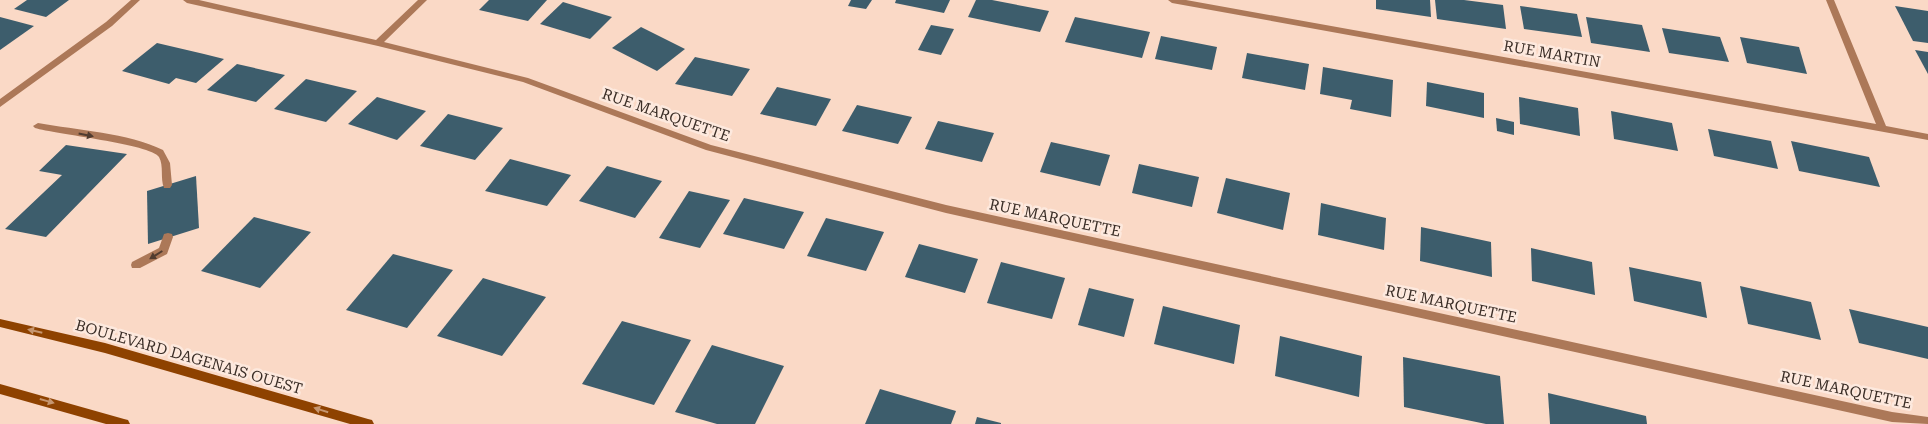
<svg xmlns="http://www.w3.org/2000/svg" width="1928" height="424" viewBox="0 0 1928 424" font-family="'Roboto Serif',serif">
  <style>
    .building { fill: #3d5d6c }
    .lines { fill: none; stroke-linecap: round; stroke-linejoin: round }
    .lane { fill: #ac7858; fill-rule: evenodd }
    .street { fill: #ac7858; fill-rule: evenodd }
    .secondary { fill: #8e4200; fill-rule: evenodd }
    .oneway { fill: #513c30 }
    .oneway2 { fill: #c6966f }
    .labels { text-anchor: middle; stroke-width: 5; stroke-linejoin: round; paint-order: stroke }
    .street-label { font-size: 15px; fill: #3a2d26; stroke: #fde9de }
  </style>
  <rect width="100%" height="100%" fill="#fad9c6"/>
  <g class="building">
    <path d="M27 0H69L46 17 14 9Z"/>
    <path d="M489 0H547L528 21 479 10Z"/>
    <path d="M851 0H872L866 9 848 6Z"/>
    <path d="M896 0H950L944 13 895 3Z"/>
    <path d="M976 0H992L1049 11 1040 32 968 17Z"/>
    <path d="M1376 0H1430L1431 17 1376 9Z"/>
    <path d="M1435 0H1464L1503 5 1506 29 1437 19Z"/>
    <path d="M563 2 612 17 590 39 540 24Z"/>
    <path d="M1520 6 1577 14 1582 37 1524 29Z"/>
    <path d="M1895 6 1928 11V43L1913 41Z"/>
    <path d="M0 17 34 26 0 50Z"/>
    <path d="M1075 17 1150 32 1142 58 1065 42Z"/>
    <path d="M1586 17 1642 25 1650 52 1591 43Z"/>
    <path d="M931 25 954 29 941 55 918 50Z"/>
    <path d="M641 27 685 49 657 71 612 48Z"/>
    <path d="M1662 28 1720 37 1729 62 1669 53Z"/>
    <path d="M1161 36 1217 47 1212 70 1155 59Z"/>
    <path d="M1740 37 1799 47 1807 74 1747 63Z"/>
    <path d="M157 43 204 54 224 59 196 83 176 78 169 84 122 71Z"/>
    <path d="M1915 50 1928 52V74Z"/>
    <path d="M1247 53 1309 64 1305 90 1242 78Z"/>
    <path d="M695 57 750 69 732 96 675 84Z"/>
    <path d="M237 64 285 75 256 102 207 90Z"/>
    <path d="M1323 67 1393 80 1391 117 1350 109 1352 100 1320 94Z"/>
    <path d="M306 79 357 91 326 122 274 109Z"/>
    <path d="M1427 82 1484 93V118L1426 106Z"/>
    <path d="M777 87 831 99 816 126 760 114Z"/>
    <path d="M377 97 426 111 397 140 348 124Z"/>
    <path d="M1519 97 1578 108 1580 136 1520 124Z"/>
    <path d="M857 105 912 117 898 144 842 131Z"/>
    <path d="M1611 111 1672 123 1678 151 1614 139Z"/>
    <path d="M448 114 503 128 475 160 420 146Z"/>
    <path d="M1496 118 1514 122V135L1497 131Z"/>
    <path d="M938 121 994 133 982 162 925 149Z"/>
    <path d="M1708 129 1771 141 1778 169 1714 156Z"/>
    <path d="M1791 141 1869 157 1880 187 1799 171Z"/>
    <path d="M1051 142 1110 155 1100 186 1040 172Z"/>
    <path d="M66 145 127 154 46 237 5 229 62 175 39 171Z"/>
    <path d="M510 159 571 175 547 206 485 191Z"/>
    <path d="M1139 164 1199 177 1192 207 1132 193Z"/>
    <path d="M607 166 662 181 635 218 579 201Z"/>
    <path d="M196 176 199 228 148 244 147 191Z"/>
    <path d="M1226 178 1290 193 1283 230 1217 213Z"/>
    <path d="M689 191 730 200 700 248 659 238Z"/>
    <path d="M744 198 804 212 784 249 723 234Z"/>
    <path d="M1321 203 1386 218 1384 250 1318 235Z"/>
    <path d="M254 217 311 232 260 288 201 271Z"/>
    <path d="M826 218 884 232 866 271 807 256Z"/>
    <path d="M1421 227 1491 242 1492 277 1420 261Z"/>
    <path d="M919 244 978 259 965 293 905 277Z"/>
    <path d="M1531 248 1592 262 1595 295 1532 281Z"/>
    <path d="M393 254 453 270 407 328 346 310Z"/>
    <path d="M1001 262 1065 278 1052 319 987 303Z"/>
    <path d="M1629 267 1701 282 1707 318 1634 301Z"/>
    <path d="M483 278 546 297 502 356 437 336Z"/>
    <path d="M1740 286 1811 302 1821 340 1748 324Z"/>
    <path d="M1089 288 1134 299 1124 337 1078 325Z"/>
    <path d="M1163 306 1240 325 1234 364 1154 344Z"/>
    <path d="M1849 309 1928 327V359L1859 343Z"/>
    <path d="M622 321 691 340 654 405 582 384Z"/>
    <path d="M1280 336 1362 356 1359 397 1275 376Z"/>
    <path d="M712 345 784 366 755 424H717L675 412Z"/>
    <path d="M1403 357 1500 376 1504 424H1486L1404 407Z"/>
    <path d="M880 389 956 411 951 424H865Z"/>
    <path d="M1548 393 1646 416 1647 424H1550Z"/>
    <path d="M977 417 1001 423V424H975Z"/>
  </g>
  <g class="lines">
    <g class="lane">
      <path d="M38 123C77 130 128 133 163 150L170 163 172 185 170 188H164C160 178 164 166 159 157 151 144 54 134 35 128L33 126Z"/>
      <path d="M168 233 172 234 173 237 167 254 140 268H132L131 265 132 262 159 248 164 234Z"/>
    </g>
    <g class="street">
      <path d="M131 0H140L112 26 0 107V99L106 22Z"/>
      <path d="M183 0H199L376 40 418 0H427L384 42 528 78 711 145 946 205 1892 412 1928 417V424L1892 422 946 213 706 150 523 82 378 46 187 3Z"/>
      <path d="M1168 0H1186L1876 124 1826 0H1834L1886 126 1928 134V140L1172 3Z"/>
    </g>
    <g class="secondary">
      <path d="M0 319 105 343 368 419 372 420 374 424H350L105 353 0 327Z"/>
      <path d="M0 384 124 419 128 420 130 424H106L0 394Z"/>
    </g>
  </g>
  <defs><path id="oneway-solid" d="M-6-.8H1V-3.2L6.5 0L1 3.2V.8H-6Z" transform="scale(1.25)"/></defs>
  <g class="oneway">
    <use href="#oneway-solid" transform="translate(86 135) rotate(11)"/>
    <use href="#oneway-solid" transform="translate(156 255) rotate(148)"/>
  </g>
  <g class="oneway2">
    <use href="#oneway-solid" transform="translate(35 331) rotate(-167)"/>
    <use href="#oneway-solid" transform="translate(47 401) rotate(16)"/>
    <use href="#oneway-solid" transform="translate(321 410) rotate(-163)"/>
  </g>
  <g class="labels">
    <g class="street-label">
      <text transform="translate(1552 54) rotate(10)" y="5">RUE MARTIN</text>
      <text transform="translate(666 115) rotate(19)" y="5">RUE MARQUETTE</text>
      <text transform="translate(1055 218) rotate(12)" y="5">RUE MARQUETTE</text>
      <text transform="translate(1451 304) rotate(12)" y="5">RUE MARQUETTE</text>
      <text transform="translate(189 357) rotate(16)" y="5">BOULEVARD DAGENAIS OUEST</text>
      <text transform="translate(1846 390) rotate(12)" y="5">RUE MARQUETTE</text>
    </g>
  </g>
</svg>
